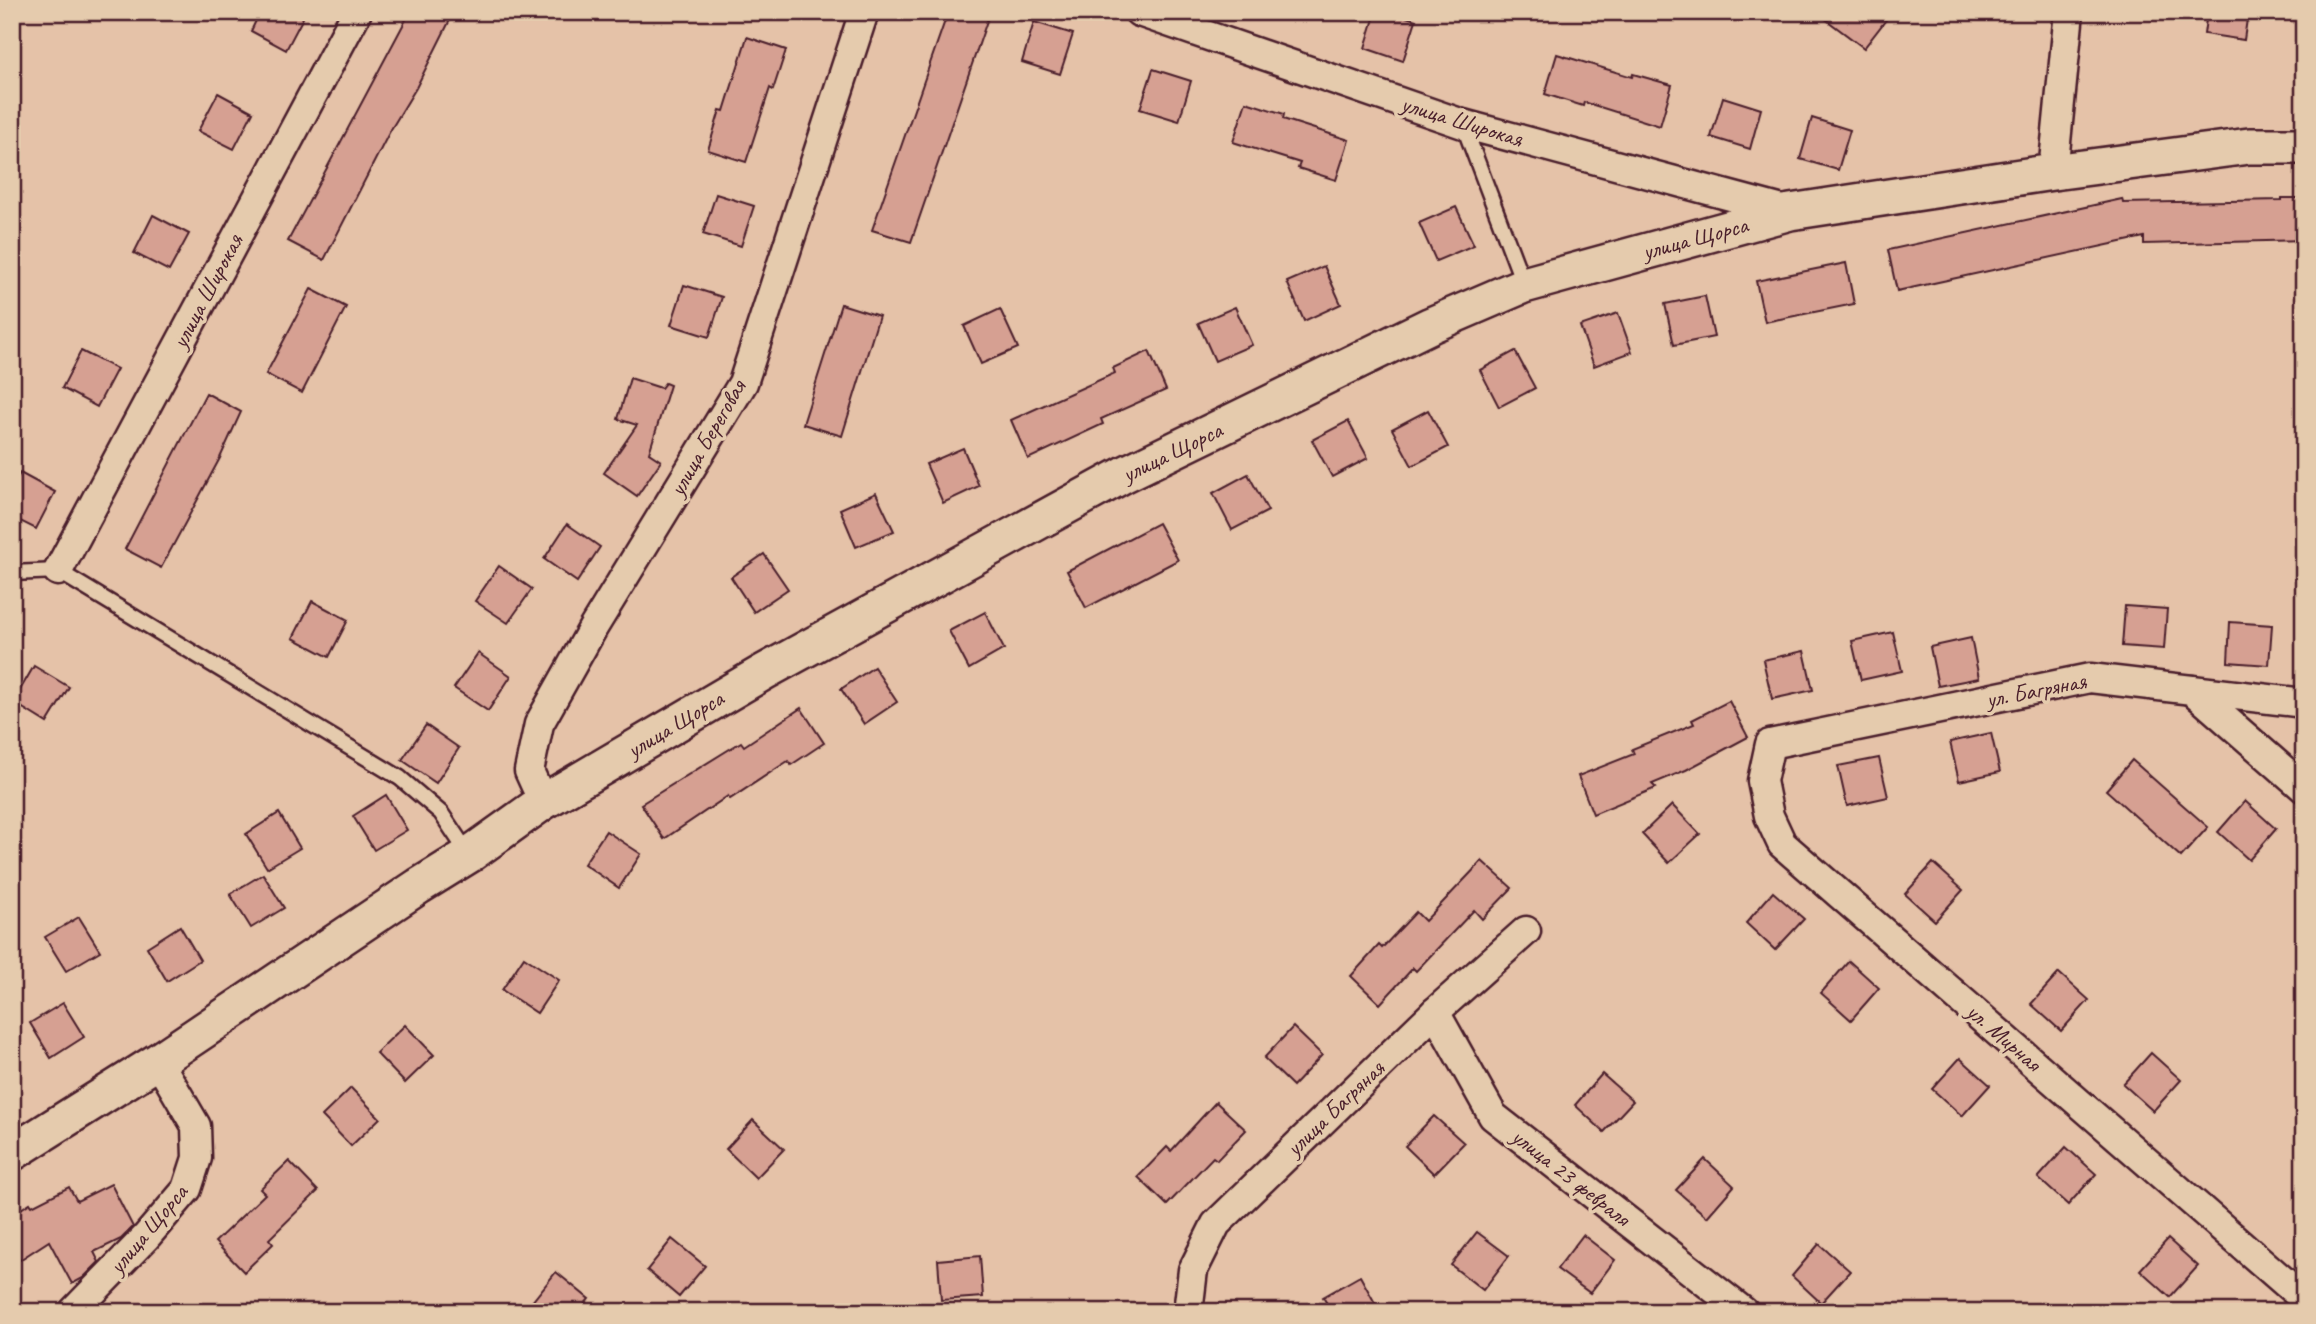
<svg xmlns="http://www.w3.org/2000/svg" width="2316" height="1324" viewBox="0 0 2316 1324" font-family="Caveat,sans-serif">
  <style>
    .building { fill: #d6a092; stroke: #4a1f2b; stroke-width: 2 }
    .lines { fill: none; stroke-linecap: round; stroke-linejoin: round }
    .service-casing { stroke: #4a1f2b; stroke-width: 19 }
    .minor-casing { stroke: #4a1f2b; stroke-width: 33 }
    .tertiary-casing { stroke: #4a1f2b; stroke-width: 40 }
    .service { stroke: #e5cbad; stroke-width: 14 }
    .minor { stroke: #e5cbad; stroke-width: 28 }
    .tertiary { stroke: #e5cbad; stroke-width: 35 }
    .labels { text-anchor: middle; stroke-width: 7; stroke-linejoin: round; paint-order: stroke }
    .street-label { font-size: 24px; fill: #4a1f2b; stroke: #e5cbad }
  </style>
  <rect width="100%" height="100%" fill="#e5c2a8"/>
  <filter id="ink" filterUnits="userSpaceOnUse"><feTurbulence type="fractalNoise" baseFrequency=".0143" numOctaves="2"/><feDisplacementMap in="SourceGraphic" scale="14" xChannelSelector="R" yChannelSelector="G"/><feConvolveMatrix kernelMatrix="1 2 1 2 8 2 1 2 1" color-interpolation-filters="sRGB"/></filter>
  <g filter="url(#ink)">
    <g class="building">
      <path d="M260 12H306L286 50 251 31Z"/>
      <path d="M410 12H454L416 88 390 131 324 260 288 241Z"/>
      <path d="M948 12H990L911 242 872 230Z"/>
      <path d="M1376 12H1390L1416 20 1403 61 1365 48Z"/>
      <path d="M1816 12H1892L1864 48Z"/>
      <path d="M2207 12H2248L2244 40 2204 34Z"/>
      <path d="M1034 22 1073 34 1060 74 1022 62Z"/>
      <path d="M747 37 786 50 773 90 770 88 746 162 708 150 720 110 724 111Z"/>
      <path d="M1557 54 1632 77 1633 74 1672 85 1660 126 1584 102 1583 106 1545 94Z"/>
      <path d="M1153 69 1191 81 1179 121 1140 109Z"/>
      <path d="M218 93 253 112 234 149 198 131Z"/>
      <path d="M1723 97 1761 109 1750 149 1711 137Z"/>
      <path d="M1246 102 1284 114 1283 119 1349 140 1336 180 1298 168 1300 163 1233 142Z"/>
      <path d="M1812 118 1850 130 1838 170 1800 159Z"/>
      <path d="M716 194 754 206 741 246 703 234Z"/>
      <path d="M2282 198H2304V240L2144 244V237L1897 291 1888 250 2122 199 2123 203 2282 200Z"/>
      <path d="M1456 207 1474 245 1436 261 1419 223Z"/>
      <path d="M153 215 189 234 169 271 134 253Z"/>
      <path d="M1846 263 1854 304 1765 322 1756 281Z"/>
      <path d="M1324 266 1341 304 1304 321 1287 282Z"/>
      <path d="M684 285 722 297 709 337 671 325Z"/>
      <path d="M311 289 346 307 302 393 266 374Z"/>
      <path d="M1705 296 1714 337 1674 345 1665 304Z"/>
      <path d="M841 304 879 316 842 436 803 424Z"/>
      <path d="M1235 307 1252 345 1215 361 1198 323Z"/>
      <path d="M1000 309 1018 348 981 364 964 326Z"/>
      <path d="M1618 313 1632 352 1594 366 1580 326Z"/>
      <path d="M81 351 117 369 97 407 62 388Z"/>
      <path d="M1149 351 1166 390 1101 419 1103 424 1028 459 1011 420 1115 373 1113 368Z"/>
      <path d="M1515 351 1535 388 1499 407 1480 370Z"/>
      <path d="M630 378 661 388 665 383 670 385 649 453 661 461 637 496 604 473 637 425 618 419Z"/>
      <path d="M206 393 241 412 220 458 161 568 125 549Z"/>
      <path d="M1428 410 1448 447 1412 466 1392 429Z"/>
      <path d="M1348 421 1368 458 1332 477 1312 440Z"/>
      <path d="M963 448 979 486 943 503 926 464Z"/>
      <path d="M20 473 55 492 36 529 12 517V487Z"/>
      <path d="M1248 474 1268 511 1232 530 1213 493Z"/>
      <path d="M876 493 894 531 856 547 840 509Z"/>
      <path d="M1158 523 1178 560 1086 608 1067 571Z"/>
      <path d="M567 524 600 547 577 582 544 559Z"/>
      <path d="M764 554 788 589 754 612 731 577Z"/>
      <path d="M499 566 532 589 508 623 475 601Z"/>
      <path d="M312 601 348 620 329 657 293 638Z"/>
      <path d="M2125 606 2167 609 2164 649 2122 646Z"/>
      <path d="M985 612 1004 649 969 669 949 631Z"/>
      <path d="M2230 622 2272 625 2269 665 2228 662Z"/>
      <path d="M1893 632 1902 671 1861 680 1852 641Z"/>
      <path d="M1971 638 1979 678 1938 686 1930 647Z"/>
      <path d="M1804 651 1813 690 1772 699 1763 660Z"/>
      <path d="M478 653 511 676 488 711 454 688Z"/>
      <path d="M34 666 69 687 47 723 13 702Z"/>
      <path d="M874 667 897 702 864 724 841 689Z"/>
      <path d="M1729 701 1748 737 1686 770 1652 784 1656 788 1593 814 1578 776 1634 754 1632 749 1694 724 1692 720Z"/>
      <path d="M801 708 824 743 791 765 788 761 730 799 728 796 664 839 641 804 741 742 744 746Z"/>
      <path d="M426 725 459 748 436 783 402 760Z"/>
      <path d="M1991 733 2000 772 1959 781 1950 742Z"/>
      <path d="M1879 758 1888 797 1847 806 1838 766Z"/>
      <path d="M2132 760 2208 827 2181 857 2106 790Z"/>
      <path d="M386 795 407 830 374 850 353 816Z"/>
      <path d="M2245 801 2276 829 2249 860 2218 832Z"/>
      <path d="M1672 805 1700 834 1669 863 1642 834Z"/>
      <path d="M279 813 300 848 267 868 246 834Z"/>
      <path d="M606 831 641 854 619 888 584 864Z"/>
      <path d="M1482 861 1512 888 1482 919 1474 910 1416 971 1413 968 1380 1004 1351 976 1379 945 1382 948 1416 912 1425 921Z"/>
      <path d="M1933 863 1963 890 1935 921 1905 894Z"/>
      <path d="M263 874 284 908 251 928 230 894Z"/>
      <path d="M1773 892 1804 919 1775 950 1746 923Z"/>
      <path d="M79 917 100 951 66 971 45 937Z"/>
      <path d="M180 926 200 960 167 981 147 947Z"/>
      <path d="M524 957 559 980 537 1013 502 990Z"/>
      <path d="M1849 961 1879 988 1851 1020 1821 993Z"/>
      <path d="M2059 973 2089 1000 2061 1031 2031 1004Z"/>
      <path d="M63 1003 84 1037 51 1058 30 1023Z"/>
      <path d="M405 1025 434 1055 405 1083 376 1053Z"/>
      <path d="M1293 1027 1322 1055 1293 1086 1264 1058Z"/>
      <path d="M2151 1053 2181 1080 2153 1111 2123 1084Z"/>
      <path d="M1960 1058 1990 1085 1962 1116 1932 1089Z"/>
      <path d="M1602 1074 1633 1101 1604 1132 1575 1105Z"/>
      <path d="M351 1088 380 1118 351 1146 322 1116Z"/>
      <path d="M1216 1102 1246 1130 1217 1160 1213 1157 1167 1205 1138 1177 1167 1147 1171 1151Z"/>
      <path d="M1434 1116 1464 1143 1434 1174 1405 1146Z"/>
      <path d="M753 1120 784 1149 756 1178 726 1149Z"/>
      <path d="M2066 1147 2096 1174 2068 1205 2038 1178Z"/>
      <path d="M1705 1159 1734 1186 1707 1217 1676 1190Z"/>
      <path d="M289 1161 318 1191 269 1239 273 1244 244 1272 215 1242 265 1194 260 1189Z"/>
      <path d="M111 1184 133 1227 121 1239 94 1252 99 1262 83 1278 72 1284 49 1241 12 1265V1215L30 1203 32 1206 69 1187 77 1201Z"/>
      <path d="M1477 1232 1509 1256 1483 1290 1451 1265Z"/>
      <path d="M1583 1235 1615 1260 1590 1293 1557 1269Z"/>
      <path d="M672 1239 705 1266 679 1297 647 1270Z"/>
      <path d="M2168 1239 2198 1266 2170 1297 2140 1270Z"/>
      <path d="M1819 1244 1850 1271 1821 1303 1792 1276Z"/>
      <path d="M980 1256 983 1297 941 1300 938 1260Z"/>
      <path d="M556 1272 589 1299 578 1312H524Z"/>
      <path d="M1360 1276 1380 1312H1332L1323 1297Z"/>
    </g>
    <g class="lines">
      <g class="service-casing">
        <g id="service">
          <path d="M1463 124 1524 285"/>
          <path d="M12 573 58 571 400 778 441 813 469 855"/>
        </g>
      </g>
      <g class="minor-casing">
        <g id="minor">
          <path d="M1139 12 1463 124 1790 212"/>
          <path d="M2053 172 2069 12"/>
          <path d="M58 571 357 12"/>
          <path d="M2192 690 2304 788"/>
          <path d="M2304 703 2090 678 1770 744 1762 781 1769 816 1782 844 2304 1299"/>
          <path d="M543 802 529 771 539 724 593 628 743 383 864 12"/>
          <path d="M1435 1012 1493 1116 1744 1312"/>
          <path d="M73 1312 146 1237 187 1189 197 1158 196 1126 158 1061"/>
          <path d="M1188 1312 1193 1270 1216 1224 1435 1012 1526 931"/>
        </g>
      </g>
      <g class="tertiary-casing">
        <path id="tertiary" d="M12 1153 158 1061 419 886 469 855 543 802 764 672 1125 474 1431 325 1524 285 1790 212 2053 172 2249 146H2304"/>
      </g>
      <use href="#service" class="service"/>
      <use href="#minor" class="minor"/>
      <use href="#tertiary" class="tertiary"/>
    </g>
  </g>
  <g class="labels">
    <g class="street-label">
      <text transform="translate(1462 121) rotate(17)" y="8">улица Широкая</text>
      <text transform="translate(1695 238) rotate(-15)" y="8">улица Щорса</text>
      <text transform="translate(207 291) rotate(-62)" y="8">улица Широкая</text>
      <text transform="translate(707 438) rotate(-60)" y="8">улица Береговая</text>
      <text transform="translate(1172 452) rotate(-26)" y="8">улица Щорса</text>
      <text transform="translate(2036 690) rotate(-11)" y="8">ул. Багряная</text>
      <text transform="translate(675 724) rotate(-31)" y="8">улица Щорса</text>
      <text transform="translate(2004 1037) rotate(41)" y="8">ул. Мирная</text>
      <text transform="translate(1335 1108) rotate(-44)" y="8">улица Багряная</text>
      <text transform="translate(1571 1177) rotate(38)" y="8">улица 23 февраля</text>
      <text transform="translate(148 1229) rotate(-50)" y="8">улица Щорса</text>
    </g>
  </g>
  <rect width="2316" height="1324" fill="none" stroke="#e5cbad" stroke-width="42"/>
  <rect x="21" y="21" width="2274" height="1282" fill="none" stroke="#4a1f2b" stroke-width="2.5" filter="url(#ink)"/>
</svg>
